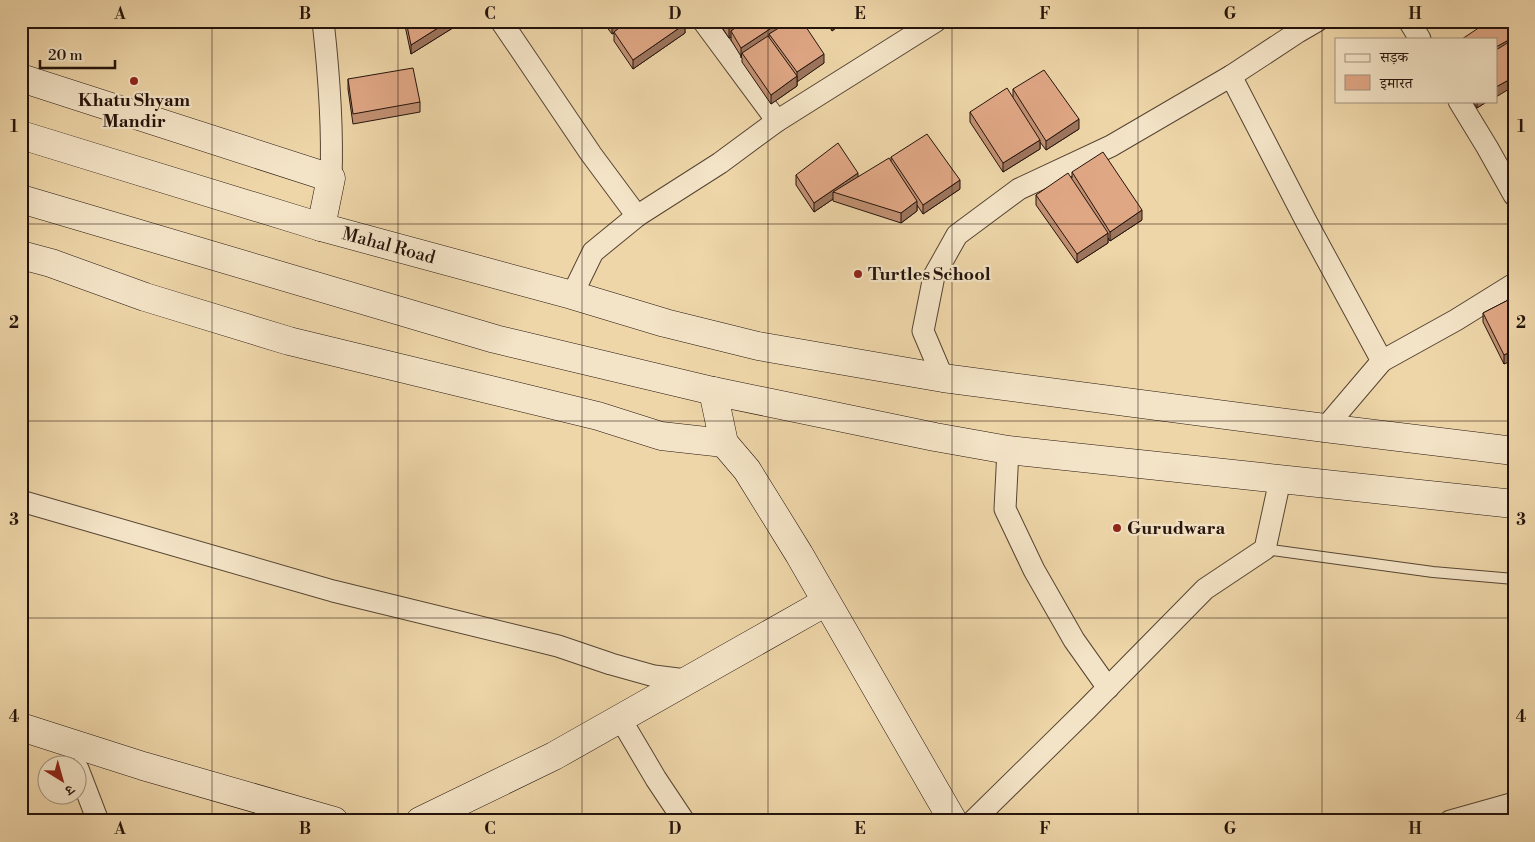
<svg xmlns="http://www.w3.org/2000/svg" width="1535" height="842" viewBox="0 0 1535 842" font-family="'Libre Bodoni','Noto Serif Devanagari',serif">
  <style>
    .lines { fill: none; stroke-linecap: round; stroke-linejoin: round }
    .lane-casing { stroke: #564432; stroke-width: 12 }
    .street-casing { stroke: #564432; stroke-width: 23 }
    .secondary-casing { stroke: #24130b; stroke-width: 29 }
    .lane { stroke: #f4e4c7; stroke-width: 10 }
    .street { stroke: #f4e4c7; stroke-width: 21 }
    .secondary { stroke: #f4e4c7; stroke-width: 28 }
    .wall { fill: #c19072; stroke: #24130b }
    .shaded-wall { fill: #9d755d; stroke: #24130b }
    .building { fill: #e0a785; stroke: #24130b }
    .grid { fill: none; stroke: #24130b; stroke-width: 1; stroke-opacity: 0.55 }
    .poi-dot { fill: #8f2418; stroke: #f4e4c7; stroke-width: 2 }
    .labels { text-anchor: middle; stroke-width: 4.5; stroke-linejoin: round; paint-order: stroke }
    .poi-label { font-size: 18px; font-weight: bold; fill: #24130b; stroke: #f4e4c7; text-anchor: start }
    .street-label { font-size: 18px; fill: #24130b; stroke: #f4e4c7 }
    .neatline { fill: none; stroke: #24130b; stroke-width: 2 }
    .grid-label { font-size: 16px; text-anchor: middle; font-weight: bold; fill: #24130b }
  </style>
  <rect width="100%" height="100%" fill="#eed6a9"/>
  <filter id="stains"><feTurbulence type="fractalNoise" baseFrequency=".004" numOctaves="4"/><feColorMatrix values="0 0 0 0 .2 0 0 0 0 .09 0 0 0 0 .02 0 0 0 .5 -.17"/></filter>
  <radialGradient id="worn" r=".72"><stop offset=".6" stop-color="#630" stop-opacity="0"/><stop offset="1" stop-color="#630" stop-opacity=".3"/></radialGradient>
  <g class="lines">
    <g class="lane-casing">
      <path id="lane" d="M1265 549 1433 572 1514 579"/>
    </g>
    <g class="street-casing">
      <g id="street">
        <path d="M323 21C329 74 333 126 331 178"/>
        <path d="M501 21 591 154 637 216 593 252 572 295"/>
        <path d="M703 21 777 121"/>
        <path d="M1409 21 1420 39"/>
        <path d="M1231 76 1306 221 1382 361 1456 320 1514 284"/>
        <path d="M1459 101 1487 147 1514 195"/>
        <path d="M637 216 720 163 777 121 936 21"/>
        <path d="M943 378 923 331 934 276 957 235 1019 189 1111 146 1231 76 1298 32 1317 21"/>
        <path d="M1325 428 1382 361"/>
        <path d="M1008 450 1005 509 1034 570 1074 640 1108 688"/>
        <path d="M21 501 333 591 558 646 611 664 654 676 686 680"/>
        <path d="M620 718 656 779 684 821"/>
        <path d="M78 769 98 821"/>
        <path d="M973 821 1086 710 1205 589 1265 549 1280 480"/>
        <path d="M1450 821 1514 803"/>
      </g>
    </g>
    <g class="secondary-casing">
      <g id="secondary">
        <path d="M21 78 331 178 321 227"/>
        <path id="s1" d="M21 135 321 227 572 295 665 323 758 346 943 378 1325 428 1514 451"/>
        <path d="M21 199 495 339 713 391 935 437 1008 450 1514 504"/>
        <path d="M21 255 51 263 145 297 289 341 598 416 661 436 724 443"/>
        <path d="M713 391 724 443 747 470 799 554 953 821"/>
        <path d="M21 727 143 766 334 821"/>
        <path d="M420 821 554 756 826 602"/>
      </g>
    </g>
    <use href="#lane" class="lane"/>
    <use href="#street" class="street"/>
    <use href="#secondary" class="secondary"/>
  </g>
  <g class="wall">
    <path d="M404 21H464L411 54Z"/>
    <path d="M602 21H684L685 33 633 69 614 41V33L612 34Z"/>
    <path d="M719 21H802L824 63 797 81V86L771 104 742 62V58L731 40V37L729 38 719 23Z"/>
    <path d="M826 21H845L832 31Z"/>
    <path d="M348 79 420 102V112L353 124 348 89Z"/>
    <path d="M1013 89 1079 129 1046 150 1040 142V149L1003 172 970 122V112L1013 97Z"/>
    <path d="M1473 101H1488L1477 108Z"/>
    <path d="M891 157 960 189 923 214 917 205V211L901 223 833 201V199L814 212 796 185V175L858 177 891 162Z"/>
    <path d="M1514 166V185L1510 178V168Z"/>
    <path d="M1072 172 1142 220 1110 241 1108 238V243L1077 263 1036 205V195L1072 178Z"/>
    <path d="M1514 297 1504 364 1483 322V313Z"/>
  </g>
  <g class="shaded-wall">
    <path d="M337 21H347L337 23Z"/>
    <path d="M449 21H464L411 54V45Z"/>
    <path d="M617 21H629L612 34V25Z"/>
    <path d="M740 21H754L731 31V37L729 38V29Z"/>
    <path d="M782 21H796L769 34V39L742 53 741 58V48Z"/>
    <path d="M832 21H845L832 31Z"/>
    <path d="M685 24V33L633 69V60Z"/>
    <path d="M1514 37V46L1496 57V47Z"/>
    <path d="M824 54V63L797 82V72Z"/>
    <path d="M797 76V86L771 104V95Z"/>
    <path d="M1514 77V86L1496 97V87Z"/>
    <path d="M1477 101H1488L1477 108Z"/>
    <path d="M1079 119V129L1046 150V141Z"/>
    <path d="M1040 140V149L1003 172V163Z"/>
    <path d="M858 173V182L833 192V199L814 212V203Z"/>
    <path d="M960 180V189L923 214V205Z"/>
    <path d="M917 201V211L901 223V213Z"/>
    <path d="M1142 210V220L1110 241V232Z"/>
    <path d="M1108 233V243L1077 263V254Z"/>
    <path d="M1514 350V360L1504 364V355Z"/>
  </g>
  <g class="building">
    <path d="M406 21H449L411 45Z"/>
    <path d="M609 21H617L612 25Z"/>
    <path d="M628 21H684L685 24 633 60 614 32Z"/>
    <path d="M724 21H740L729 29Z"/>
    <path d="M745 21H782L741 48 731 31Z"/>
    <path d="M790 21H802L824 54 797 72 769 34Z"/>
    <path d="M1489 21H1507L1514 31V37L1496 47V39H1462Z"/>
    <path d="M768 36 797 76 771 95 742 53Z"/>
    <path d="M1514 39V77L1496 87V50Z"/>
    <path d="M413 68 420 102 353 114 348 79Z"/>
    <path d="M1044 70 1079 119 1046 141 1013 89Z"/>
    <path d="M1007 88 1040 140 1003 163 970 112Z"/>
    <path d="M927 134 960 180 923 205 891 157Z"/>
    <path d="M838 143 858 173 814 203 796 175Z"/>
    <path d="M1103 152 1142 210 1110 232 1072 172Z"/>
    <path d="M889 158 917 201 901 213 833 192Z"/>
    <path d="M1514 166V176L1510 168Z"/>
    <path d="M1068 173 1108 233 1077 254 1036 195Z"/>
    <path d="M1514 297V350L1504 355 1483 313Z"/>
  </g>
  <path class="grid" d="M212 21V821M398 21V821M582 21V821M768 21V821M952 21V821M1138 21V821M1322 21V821M21 224H1514M21 421H1514M21 618H1514"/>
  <g class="poi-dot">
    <circle cx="134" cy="81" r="5"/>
    <circle cx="858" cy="274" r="5"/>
    <circle cx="1117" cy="528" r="5"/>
  </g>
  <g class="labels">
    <g class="poi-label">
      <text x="134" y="106" text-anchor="middle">Khatu Shyam<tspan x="134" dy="21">Mandir</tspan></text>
      <text x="868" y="280">Turtles School</text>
      <text x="1127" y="534">Gurudwara</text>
    </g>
    <g class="street-label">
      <text dy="6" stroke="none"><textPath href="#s1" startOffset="384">Mahal Road</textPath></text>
    </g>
  </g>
  <rect width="1535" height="842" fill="none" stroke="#eed6a9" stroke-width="55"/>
  <rect x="1335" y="38" width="162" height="65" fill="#f4e4c7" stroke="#a1907c"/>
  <rect x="1345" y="54" width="25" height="8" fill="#f4e4c7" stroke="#a1907c"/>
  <text x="1380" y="62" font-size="15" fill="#24130b">सड़क</text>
  <rect x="1345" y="75" width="25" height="15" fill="#e0a785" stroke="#a1907c"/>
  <text x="1380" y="88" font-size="15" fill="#24130b">इमारत</text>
  <g transform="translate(62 780) rotate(143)"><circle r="24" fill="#f4e4c7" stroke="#a1907c"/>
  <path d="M0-4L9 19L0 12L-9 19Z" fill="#8f2418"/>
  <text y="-8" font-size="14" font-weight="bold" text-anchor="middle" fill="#24130b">उ</text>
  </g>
  <path d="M40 60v8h75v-8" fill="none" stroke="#24130b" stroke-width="2.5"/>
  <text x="48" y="60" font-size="15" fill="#24130b" stroke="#f4e4c7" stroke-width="4" paint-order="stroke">20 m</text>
  <rect x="28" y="28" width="1480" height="786" class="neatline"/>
  <g class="grid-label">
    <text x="120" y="19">A</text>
    <text x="305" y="19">B</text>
    <text x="490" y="19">C</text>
    <text x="675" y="19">D</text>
    <text x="860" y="19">E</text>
    <text x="1045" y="19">F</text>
    <text x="1230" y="19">G</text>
    <text x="1415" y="19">H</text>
    <text x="14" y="132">1</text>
    <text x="1521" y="132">1</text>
    <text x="14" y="328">2</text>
    <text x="1521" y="328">2</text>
    <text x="14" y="525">3</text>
    <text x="1521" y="525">3</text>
    <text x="14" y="722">4</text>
    <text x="1521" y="722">4</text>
    <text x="120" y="834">A</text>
    <text x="305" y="834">B</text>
    <text x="490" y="834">C</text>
    <text x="675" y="834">D</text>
    <text x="860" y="834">E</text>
    <text x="1045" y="834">F</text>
    <text x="1230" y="834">G</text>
    <text x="1415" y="834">H</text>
  </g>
  <rect width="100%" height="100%" filter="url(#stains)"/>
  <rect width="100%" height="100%" fill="url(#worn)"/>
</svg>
